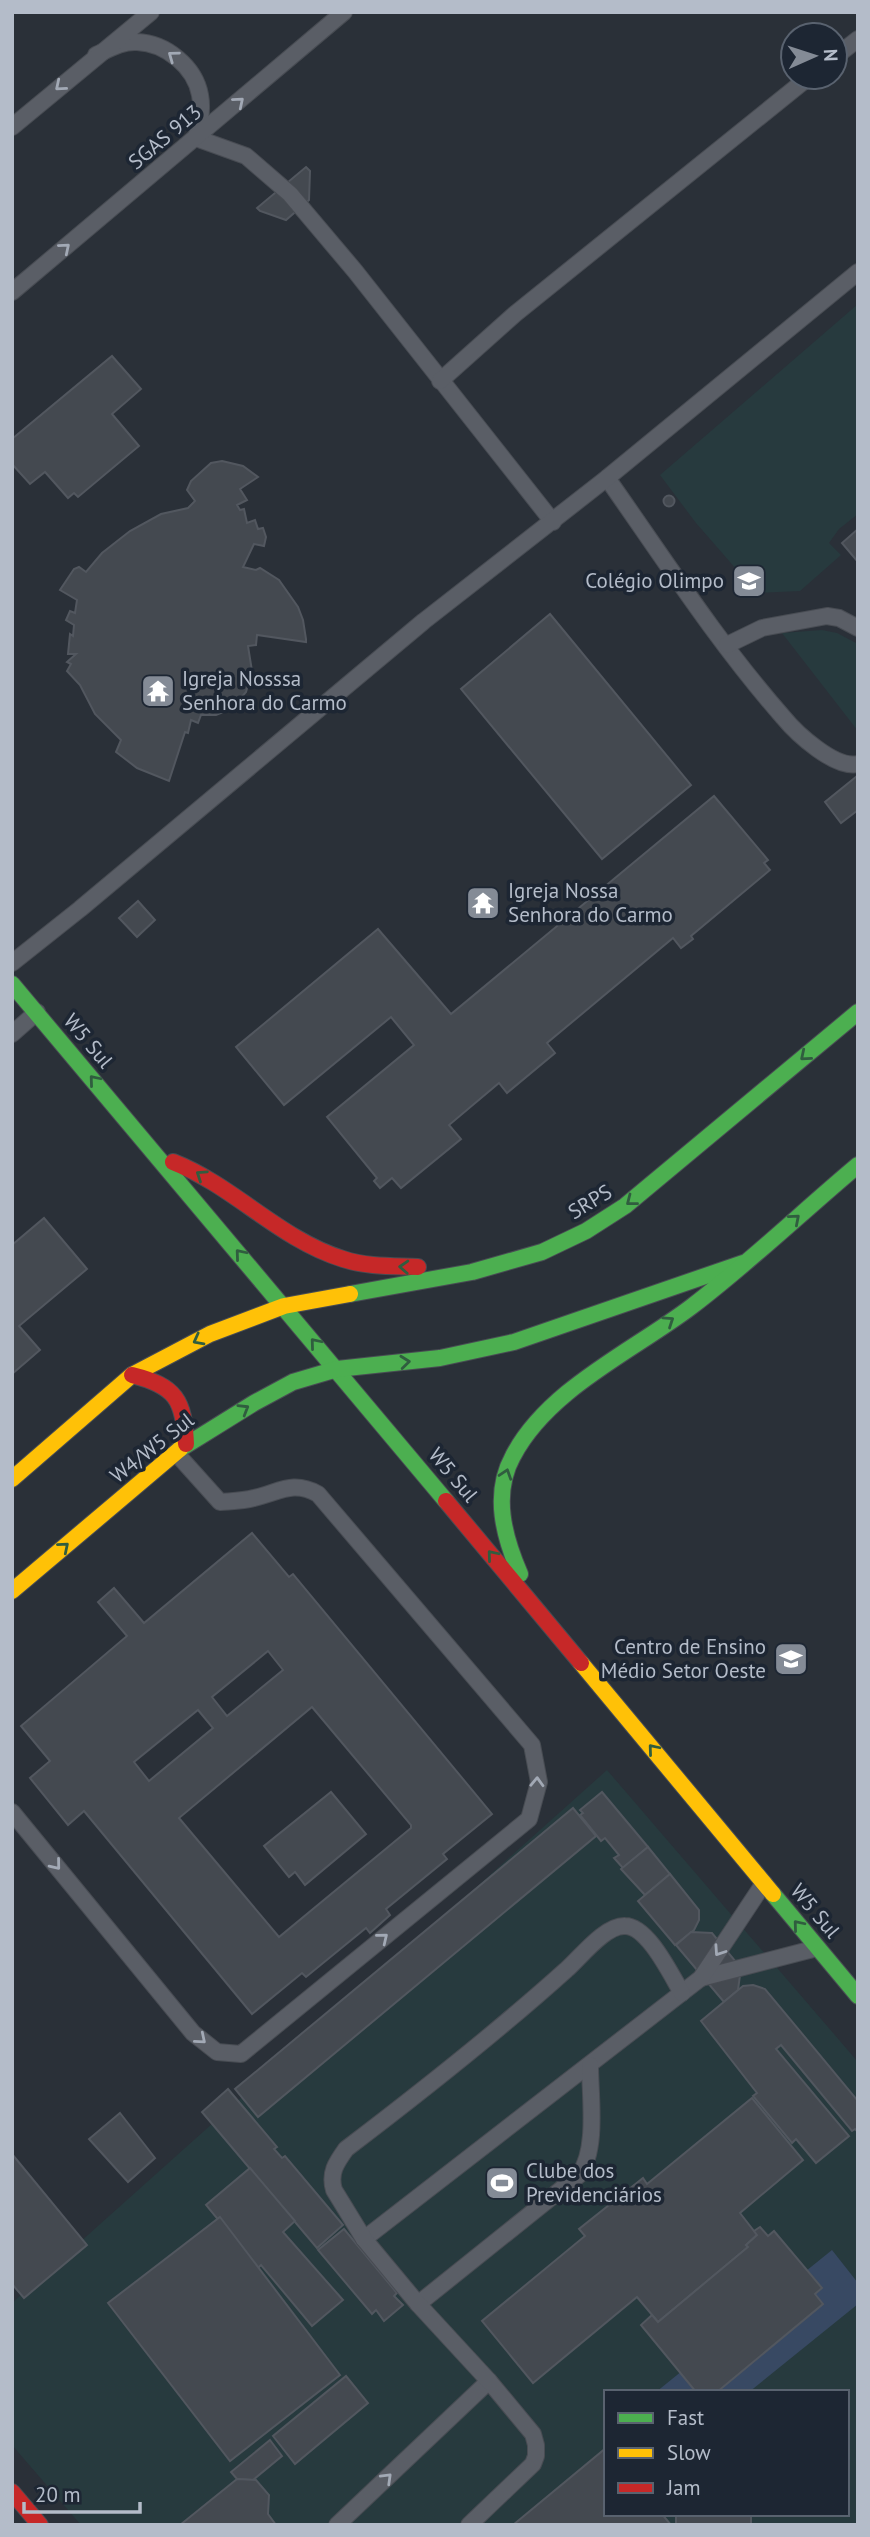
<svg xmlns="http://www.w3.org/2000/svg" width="870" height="2537" viewBox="0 0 870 2537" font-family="'PT Sans',sans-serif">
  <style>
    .green { fill: #273a3e; fill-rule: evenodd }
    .water { fill: #384963 }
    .building { fill: #444950; stroke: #52575f; stroke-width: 2; fill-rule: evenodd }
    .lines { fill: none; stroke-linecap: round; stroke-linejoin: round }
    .lane-casing { stroke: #484c53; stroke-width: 18 }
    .fast-casing { stroke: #484c53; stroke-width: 18 }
    .slow-casing { stroke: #484c53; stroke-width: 18 }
    .jam-casing { stroke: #484c53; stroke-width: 18 }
    .lane { stroke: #5a5e66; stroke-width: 16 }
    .fast { stroke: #4caf50; stroke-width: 16 }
    .slow { stroke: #ffc107; stroke-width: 16 }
    .jam { stroke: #c62828; stroke-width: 16 }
    .oneway { stroke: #a2a9b5 }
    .oneway2 { stroke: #305d3f }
    .labels { text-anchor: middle; stroke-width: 7; stroke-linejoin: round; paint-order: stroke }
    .street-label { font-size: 21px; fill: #b4bcc9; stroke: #1d2633 }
    .poi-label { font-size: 21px; fill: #b4bcc9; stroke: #1d2633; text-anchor: start }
  </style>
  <rect width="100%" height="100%" fill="#2a3038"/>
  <g class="green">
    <path d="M858 304V514L839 529 829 543 841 555 800 591 757 593 696 523 660 475Z"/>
    <path d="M822 630 837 633 858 644V731L782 633Z"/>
    <path d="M607 1770 858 2062V2525H81L12 2445V2303ZM606 2392H847V2514H606Z"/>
  </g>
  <path class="water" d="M832 2250 858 2283V2304L749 2392H656Z"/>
  <g class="building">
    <path d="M306 167 310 171 309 200 286 220 260 211 257 208Z"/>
    <path d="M112 356 141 389 112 414 139 446 78 497 74 493 68 498 45 472 30 484 12 464V439Z"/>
    <path d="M222 461 243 466 258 477 240 489 247 500 237 505 240 510 244 509 247 523 255 520 258 529 263 528 266 537 264 546 254 544 243 567 256 570 260 568 279 580 298 607 303 620 306 639V642L257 635 256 645 248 646 252 671 246 692 236 704 228 710 216 715H201L198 723 191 720 188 733 185 732 169 781 137 768 116 752 121 740 95 714 80 685 67 671 71 664 67 662 76 654H68L70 634 73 636 74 625 66 620 70 611 75 613 77 600 60 590 74 569 79 567 86 572 102 553 130 531 161 514 188 508 195 501 187 490 191 481 211 463Z"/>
    <circle cx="669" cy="501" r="5.5"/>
    <path d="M858 529V562L842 543Z"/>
    <path d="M550 614 691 785 602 859 461 689Z"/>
    <path d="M857 776 858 810 841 823 825 802Z"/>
    <path d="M714 796 768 860 764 863 770 870 691 936 693 939 681 948 673 938 547 1043 555 1053 507 1093 499 1083 449 1125 461 1139 401 1188 392 1178 380 1188 374 1181 377 1178 327 1117 414 1045 391 1017 284 1105 236 1047 378 929 451 1014Z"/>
    <path d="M138 901 155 920 137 937 119 918Z"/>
    <path d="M44 1218 87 1269 19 1326 40 1350 12 1374V1245Z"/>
    <path d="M252 1533 289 1577 293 1574 492 1814 443 1854 447 1859 386 1909 390 1915 370 1933 366 1928 306 1977 302 1973 252 2014 84 1811 68 1825 30 1778 50 1761 21 1726 127 1636 98 1602 114 1588 144 1623ZM268 1651 283 1670 227 1716 212 1697ZM312 1707 411 1825V1828L279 1937 179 1818ZM198 1710 213 1728 149 1781 134 1762Z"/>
    <path d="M331 1792 366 1834 305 1885 295 1872 289 1877 264 1846Z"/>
    <path d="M602 1792 648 1847 623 1868 614 1858 619 1855 605 1838 601 1841 580 1815 583 1813 580 1810Z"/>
    <path d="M573 1808 596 1836 258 2117 235 2089Z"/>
    <path d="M648 1847 670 1874 645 1895 621 1869Z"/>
    <path d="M670 1874 699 1910V1920L694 1930 675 1945 638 1901Z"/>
    <path d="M691 1932 712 1933 741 1968 738 1990 724 2002 676 1945Z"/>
    <path d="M753 1985 765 1989 858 2101V2132L855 2129 852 2131 781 2045 776 2049 849 2136 816 2163 796 2139 792 2143 753 2096 757 2093 701 2021 743 1986Z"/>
    <path d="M228 2089 277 2147 274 2149 282 2158 285 2156 343 2225 317 2248 202 2112Z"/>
    <path d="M752 2098 803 2160 740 2213 757 2235 746 2245 748 2247 658 2322 637 2297 533 2383 482 2321 585 2236 579 2229 643 2178 647 2184Z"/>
    <path d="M120 2113 155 2158 128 2182 89 2139Z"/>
    <path d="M12 2154 87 2245 24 2298 12 2284Z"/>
    <path d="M250 2168 295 2221 283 2232 343 2300 312 2326 261 2265 258 2268 206 2205Z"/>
    <path d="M220 2217 340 2375 230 2461 108 2303Z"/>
    <path d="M760 2227 768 2236 774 2231 822 2288 815 2294 823 2304 717 2392H696L641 2325 652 2315 658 2322 748 2247 746 2245 757 2235 754 2231Z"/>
    <path d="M344 2229 397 2293 394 2296 403 2305 384 2321 376 2310 372 2314 318 2250Z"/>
    <path d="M346 2376 368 2403 295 2464 273 2436Z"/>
    <path d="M270 2440 282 2456 253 2480 237 2479 231 2472Z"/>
    <path d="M606 2448V2514H662L671 2525H513Z"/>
    <path d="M237 2479 256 2480 269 2495 268 2514 276 2525H180Z"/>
    <rect x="676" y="2514" width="75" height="11"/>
  </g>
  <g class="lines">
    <g class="lane-casing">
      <g id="lane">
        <path d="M96 55C109 49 123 41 137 42 166 43 195 67 200 95 203 110 200 124 196 138L246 156 290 194 355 271 553 522"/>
        <path d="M835 57 858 39"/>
        <path d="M12 127 151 12"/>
        <path d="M12 292 344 12"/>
        <path d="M440 381 515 314 809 77"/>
        <path d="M607 478C664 559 718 643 783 717 797 734 835 769 858 764"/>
        <path d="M727 645 762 628 827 616 839 618 858 628"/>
        <path d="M12 963 80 909 424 621 607 478 858 272"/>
        <path d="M12 1034 37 1012"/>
        <path d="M12 1812 193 2033 217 2052 241 2054 529 1819 539 1782 532 1745 318 1494C293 1480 280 1492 254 1498 243 1501 232 1501 220 1502L176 1453"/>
        <path d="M701 1978 817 1948"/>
        <path d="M364 2239 701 1978 764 1883"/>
        <path d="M418 2304 579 2175C598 2149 590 2097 590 2065"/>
        <path d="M337 2525 489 2381"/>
        <path d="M469 2525 533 2464 536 2456V2445L533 2434 489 2381 418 2304 364 2239 334 2190C329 2173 336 2163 346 2149 421 2092 496 2033 566 1970 580 1958 605 1925 625 1926 648 1926 671 1975 682 1993"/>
      </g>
    </g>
    <g class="fast-casing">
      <g id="fast">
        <path d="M12 984 446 1501"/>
        <path d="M350 1294 472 1272 542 1252 586 1231 625 1206 858 1012"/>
        <path d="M180 1449 254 1403 293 1382 337 1369 440 1358 514 1342 743 1263"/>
        <path d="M520 1574C504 1537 492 1494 513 1456 548 1389 633 1351 691 1307 749 1263 802 1212 858 1165"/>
        <path d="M773 1894 858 1996"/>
      </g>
    </g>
    <g class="slow-casing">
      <g id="slow">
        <path d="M12 1479 132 1375 210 1334 284 1306 350 1294"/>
        <path d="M12 1591 180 1449"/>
        <path d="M581 1663 773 1894"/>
      </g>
    </g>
    <g class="jam-casing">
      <g id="jam">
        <path d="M173 1162C234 1186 279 1239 343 1259 367 1267 392 1266 418 1267"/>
        <path d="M132 1375C176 1386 184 1400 186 1444"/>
        <path d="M446 1501 581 1663"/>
        <path d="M12 2492 40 2525"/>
      </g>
    </g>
    <use href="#lane" class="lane"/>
    <use href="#fast" class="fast"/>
    <use href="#slow" class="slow"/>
    <use href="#jam" class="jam"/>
  </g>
  <defs><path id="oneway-chevron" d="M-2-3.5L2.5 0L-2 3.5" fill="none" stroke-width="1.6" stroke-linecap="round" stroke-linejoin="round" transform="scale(1.75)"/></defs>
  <g class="oneway">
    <use href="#oneway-chevron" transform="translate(173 56) rotate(-144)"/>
    <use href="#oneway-chevron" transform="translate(60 86) rotate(140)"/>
    <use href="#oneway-chevron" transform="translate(239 102) rotate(-40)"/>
    <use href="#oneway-chevron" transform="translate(65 248) rotate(-40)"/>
    <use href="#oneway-chevron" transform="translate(537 1782) rotate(-88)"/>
    <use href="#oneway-chevron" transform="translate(56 1865) rotate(51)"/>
    <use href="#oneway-chevron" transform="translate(383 1938) rotate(-39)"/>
    <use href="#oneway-chevron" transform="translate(719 1951) rotate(124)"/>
    <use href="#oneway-chevron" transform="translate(201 2039) rotate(40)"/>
    <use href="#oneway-chevron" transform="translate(387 2478) rotate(-44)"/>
  </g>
  <g class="oneway2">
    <use href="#oneway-chevron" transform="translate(805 1056) rotate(140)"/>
    <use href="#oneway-chevron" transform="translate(94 1080) rotate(-130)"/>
    <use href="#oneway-chevron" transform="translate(201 1175) rotate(-146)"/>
    <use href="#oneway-chevron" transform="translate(631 1201) rotate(142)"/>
    <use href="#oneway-chevron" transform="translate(795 1219) rotate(-41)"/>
    <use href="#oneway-chevron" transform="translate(240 1254) rotate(-130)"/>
    <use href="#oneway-chevron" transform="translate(404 1267) rotate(-177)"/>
    <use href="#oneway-chevron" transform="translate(669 1321) rotate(-34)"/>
    <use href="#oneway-chevron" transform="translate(198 1340) rotate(152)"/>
    <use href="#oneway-chevron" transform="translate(315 1343) rotate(-130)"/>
    <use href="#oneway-chevron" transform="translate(405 1362) rotate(-6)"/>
    <use href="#oneway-chevron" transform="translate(244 1409) rotate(-31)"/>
    <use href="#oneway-chevron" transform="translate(506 1474) rotate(-72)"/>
    <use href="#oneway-chevron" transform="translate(64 1547) rotate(-40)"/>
    <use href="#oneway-chevron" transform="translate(492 1555) rotate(-130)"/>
    <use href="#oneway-chevron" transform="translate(653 1749) rotate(-130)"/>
    <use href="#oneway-chevron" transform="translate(798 1925) rotate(-130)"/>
  </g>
  <defs>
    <g id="school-square" transform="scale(1.75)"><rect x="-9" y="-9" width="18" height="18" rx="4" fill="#848b96" stroke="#1d2633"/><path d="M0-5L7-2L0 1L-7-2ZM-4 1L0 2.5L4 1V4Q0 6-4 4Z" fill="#fff"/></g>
    <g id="temple-square" transform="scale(1.75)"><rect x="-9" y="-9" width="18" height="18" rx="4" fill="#848b96" stroke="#1d2633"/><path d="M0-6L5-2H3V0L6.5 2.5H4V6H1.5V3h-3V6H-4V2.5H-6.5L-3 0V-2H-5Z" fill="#fff"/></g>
    <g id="stadium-square" transform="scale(1.75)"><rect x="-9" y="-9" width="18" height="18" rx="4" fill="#848b96" stroke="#1d2633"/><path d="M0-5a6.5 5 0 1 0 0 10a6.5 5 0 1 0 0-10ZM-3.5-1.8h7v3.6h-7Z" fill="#fff"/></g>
  </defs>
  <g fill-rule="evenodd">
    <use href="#school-square" x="749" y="581"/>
    <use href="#temple-square" x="158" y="691"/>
    <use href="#temple-square" x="483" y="903"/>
    <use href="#school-square" x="791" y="1659"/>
    <use href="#stadium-square" x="502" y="2183"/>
  </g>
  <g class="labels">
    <g class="street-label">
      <text transform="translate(165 137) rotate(-40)" y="7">SGAS 913</text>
      <text transform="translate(88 1041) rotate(50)" y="7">W5 Sul</text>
      <text transform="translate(590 1202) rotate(-31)" y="7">SRPS</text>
      <text transform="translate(152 1448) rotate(-38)" y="7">W4/W5 Sul</text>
      <text transform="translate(453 1475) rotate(50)" y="7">W5 Sul</text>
      <text transform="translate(815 1911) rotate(50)" y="7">W5 Sul</text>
    </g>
    <g class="poi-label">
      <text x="724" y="588" text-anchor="end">Colégio Olimpo</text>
      <text x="182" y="686">Igreja Nosssa<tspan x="182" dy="24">Senhora do Carmo</tspan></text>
      <text x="508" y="898">Igreja Nossa<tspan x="508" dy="24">Senhora do Carmo</tspan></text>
      <text x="766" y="1654" text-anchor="end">Centro de Ensino<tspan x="766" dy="24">Médio Setor Oeste</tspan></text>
      <text x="526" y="2178">Clube dos<tspan x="526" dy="24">Previdenciários</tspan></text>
    </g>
  </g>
  <rect width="870" height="2537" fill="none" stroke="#b4bcc9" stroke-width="28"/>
  <rect x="604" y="2390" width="245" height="126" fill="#1d2633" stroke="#59626f" stroke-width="2"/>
  <rect x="618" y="2413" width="35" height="10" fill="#4caf50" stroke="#59626f" stroke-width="2"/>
  <text x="667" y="2425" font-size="21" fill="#b4bcc9">Fast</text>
  <rect x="618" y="2448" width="35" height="10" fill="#ffc107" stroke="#59626f" stroke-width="2"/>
  <text x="667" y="2460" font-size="21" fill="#b4bcc9">Slow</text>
  <rect x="618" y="2483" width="35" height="10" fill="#c62828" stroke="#59626f" stroke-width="2"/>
  <text x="667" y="2495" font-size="21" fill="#b4bcc9">Jam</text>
  <g transform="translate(814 56) rotate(87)"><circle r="33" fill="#1d2633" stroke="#59626f" stroke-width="2"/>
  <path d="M0-5L12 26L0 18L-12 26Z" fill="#848b96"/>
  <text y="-10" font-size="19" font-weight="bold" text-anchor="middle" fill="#b4bcc9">N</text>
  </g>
  <path d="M24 2502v10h116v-10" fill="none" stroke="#b4bcc9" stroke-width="3.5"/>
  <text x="35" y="2502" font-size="21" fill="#b4bcc9" stroke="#1d2633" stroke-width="5" paint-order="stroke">20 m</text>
</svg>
